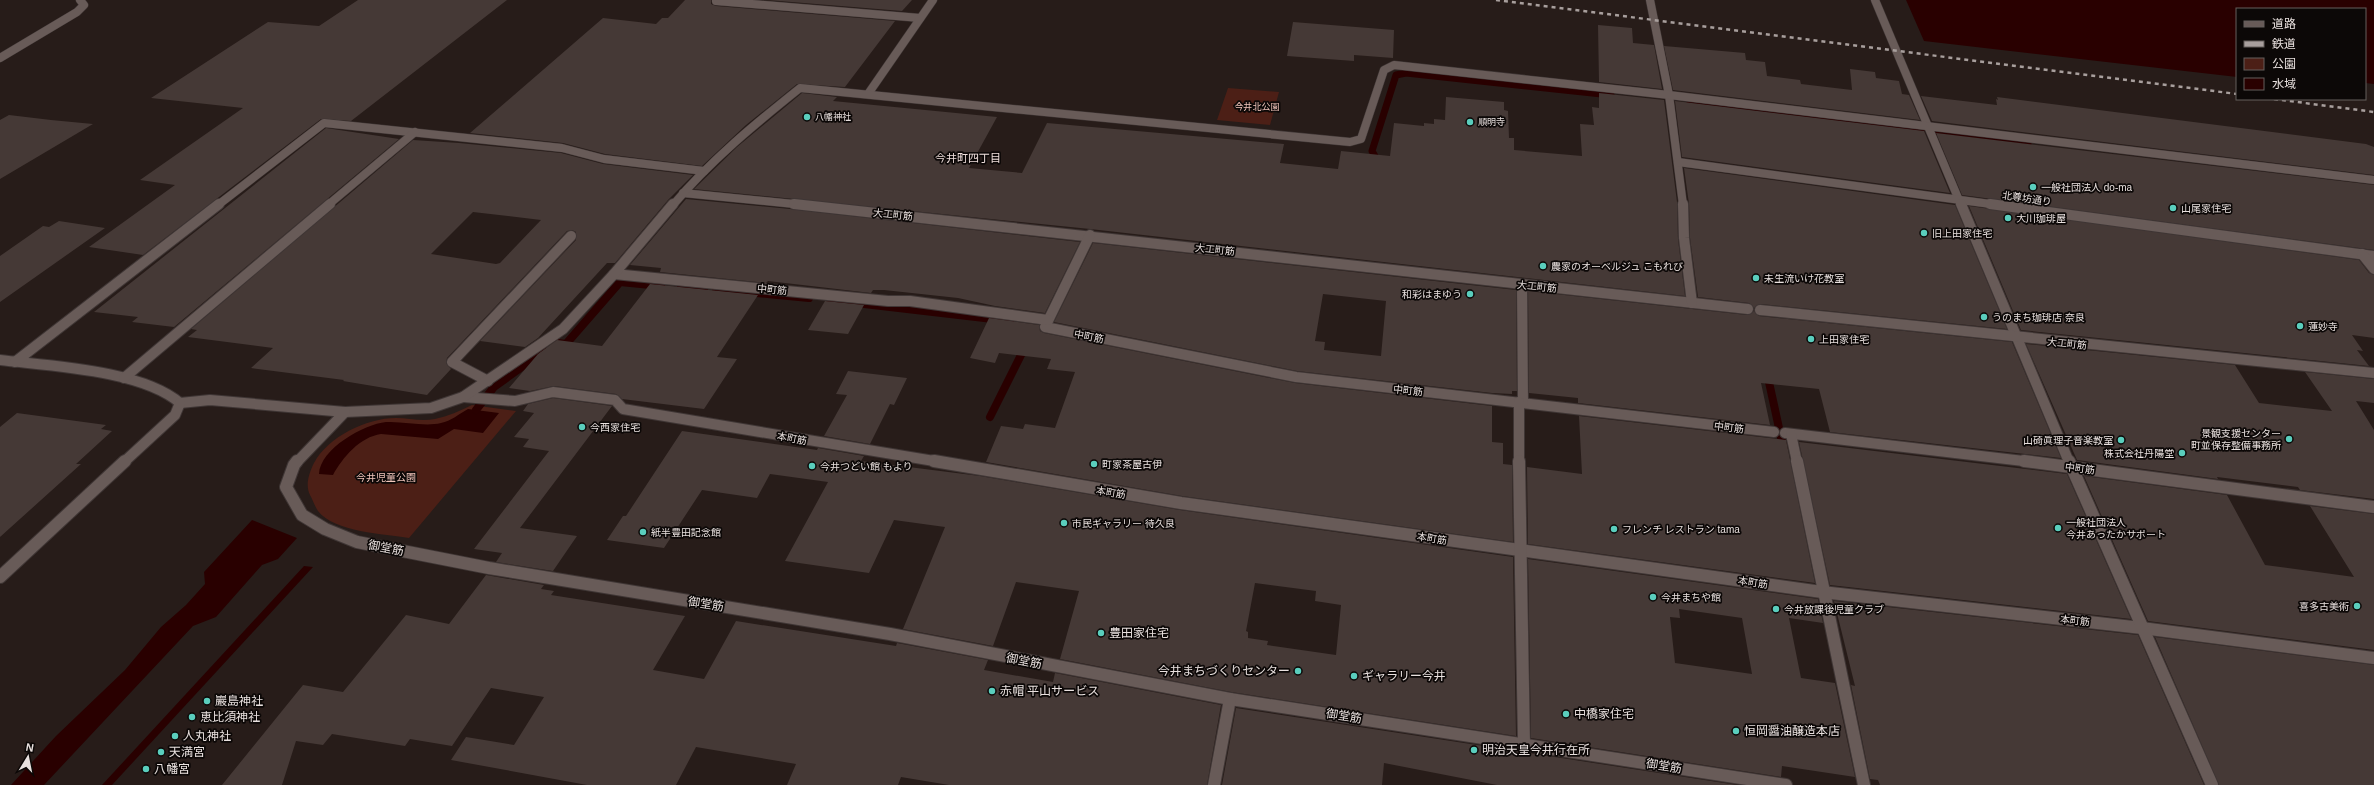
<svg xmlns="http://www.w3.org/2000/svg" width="2374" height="785" viewBox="0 0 2374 785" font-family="Arial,'Noto Sans JP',sans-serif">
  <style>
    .green { fill: #4c1f16 }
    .water { fill: #290000 }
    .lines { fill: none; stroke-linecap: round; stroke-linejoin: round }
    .stream-far1 { stroke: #290000; stroke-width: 7 }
    .stream { stroke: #290000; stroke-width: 8 }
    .building { fill: #453936; fill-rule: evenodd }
    .minor-far2-casing { stroke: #3f3635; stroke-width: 9 }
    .minor-far1-casing { stroke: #3f3635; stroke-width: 12 }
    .minor-casing { stroke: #3f3635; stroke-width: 14 }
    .minor-far2 { stroke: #685b58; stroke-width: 8 }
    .minor-far1 { stroke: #685b58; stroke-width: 10 }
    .minor { stroke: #685b58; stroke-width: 12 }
    .rail { stroke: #a89f9d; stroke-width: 2.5; stroke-dasharray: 4 4; stroke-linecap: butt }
    .poi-dot { fill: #5acebd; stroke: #0c0807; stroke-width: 1.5 }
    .labels { text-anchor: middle; stroke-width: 3.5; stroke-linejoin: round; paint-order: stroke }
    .far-park-label { font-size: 9px; fill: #f2c6bc; stroke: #0c0807 }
    .far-poi-label { font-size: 9px; fill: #e9e1df; stroke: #0c0807; text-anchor: start }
    .poi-label { font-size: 10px; fill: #e9e1df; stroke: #0c0807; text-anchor: start }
    .street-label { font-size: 10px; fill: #e9e1df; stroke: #0c0807 }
    .park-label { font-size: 10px; fill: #f2c6bc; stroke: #0c0807 }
    .neighbourhood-label { font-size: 11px; fill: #efdfdc; stroke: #0c0807 }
    .near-street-label { font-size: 12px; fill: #e9e1df; stroke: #0c0807 }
    .near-poi-label { font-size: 12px; fill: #e9e1df; stroke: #0c0807; text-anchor: start }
  </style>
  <rect width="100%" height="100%" fill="#271c19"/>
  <g class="green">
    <path d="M1228 88 1279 92 1270 125 1217 120Z"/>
    <path d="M472 405 516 411 409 538C385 534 334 532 318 511 315 507 313 500 310 495 305 485 309 473 314 463 328 437 366 418 396 418 408 418 422 422 435 419 448 416 460 411 472 405Z"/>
  </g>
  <g class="water">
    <path d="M1906 0H2374V84L2365 83V9H2237V77L1924 41Z"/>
    <path d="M468 409 499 413 483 433 454 429 438 439 381 434C360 437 343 457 333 475L319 474C320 449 364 424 386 422 404 421 424 427 441 423 451 421 459 414 468 409Z"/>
    <path d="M252 520 297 538 278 559 262 565 216 617 193 626 44 785H11L56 736 125 670 161 627 186 605 205 584 204 572Z"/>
    <path d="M304 566 313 567 112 785H102Z"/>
  </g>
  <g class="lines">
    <g class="stream-far1">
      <path d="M1690 103 1921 130"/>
      <path d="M1938 132 2028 144"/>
      <path d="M1379 163 1372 151 1396 75 1406 73 1611 95"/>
    </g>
    <g class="stream">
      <path d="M681 287 704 289"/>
      <path d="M716 289 809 298"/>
      <path d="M830 300 1010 321"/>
      <path d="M558 343 566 344 620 282 661 286"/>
      <path d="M1767 373 1784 451"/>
      <path d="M476 410 494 387 544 351"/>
      <path d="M990 417 1026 345"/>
    </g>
  </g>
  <g class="building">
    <path d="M358 0H507L351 121 321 119 143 255 89 247 175 185 140 180 243 108 151 98 268 22 319 26Z"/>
    <path d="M685 0H711V4L716 6 895 21 845 87 797 84 746 125 702 166 605 154 563 143 470 133 603 18 656 24 662 18H668Z"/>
    <path d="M767 0H912L902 11Z"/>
    <path d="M1293 22 1394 30 1393 58 1354 55V61L1287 56Z"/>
    <path d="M1598 25 1632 28 1633 43 1654 45 1662 89 1599 82Z"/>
    <path d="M1664 46 1745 53 1746 60 1765 62 1767 76 1800 80 1801 84 1852 90 1850 69 1875 72 1876 78 1899 81 1902 94 1909 95 1920 120 1673 90Z"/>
    <path d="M802 93 837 97 833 101 997 117 969 168 1022 173 1047 123 1284 144 1280 163 1338 169 1341 151 1390 156 1394 123 1424 126V123L1434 124V119L1445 120 1446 97 1504 102V110L1508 111 1509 138H1514V150L1582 156 1580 124 1594 125 1592 107 1599 108V93L1664 100 1677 202 1678 239 1685 296 1090 229 694 189 737 147Z"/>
    <path d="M1921 96 1997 105 1996 99 1998 100 1997 97 2366 144 2374 147V175L1932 121Z"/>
    <path d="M1675 101 1924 131 1950 193 1682 157Z"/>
    <path d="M9 115 51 120 93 124 0 179V120Z"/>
    <path d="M326 128 399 139 174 327 132 322 138 317 94 312Z"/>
    <path d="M1936 133 2374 185V250L1962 195Z"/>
    <path d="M413 140 459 143 561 153 603 164 693 175 668 200 615 263H607L538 338 525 347 480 341 576 240V232L572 230 567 231 447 358 446 363 451 369 427 395 343 381 344 380 251 368 273 348 188 337 197 330 191 329ZM473 212 541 220 500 263 496 264 431 254Z"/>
    <path d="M1684 168 1955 205 2007 329 1761 304 1754 308 1749 303 1698 297 1690 238 1689 204Z"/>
    <path d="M686 199 790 209 1080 242 1045 313 995 306 958 298 884 290H873L871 293 768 281 766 283 660 272 661 268 630 265Z"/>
    <path d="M1969 206 2359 260 2369 273 2374 275V338L2352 335 2363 351 2357 350 2369 366 2021 330Z"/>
    <path d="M59 221 105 228 0 302V256L43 226 49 227Z"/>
    <path d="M1093 243 1516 290 1517 391H1512V394L1492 393 1297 371 1054 322ZM1323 294 1386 301 1381 356 1324 350 1325 342 1315 341Z"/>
    <path d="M650 284 758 295 717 357 737 359 704 409 622 399 616 394 554 386 530 391 509 388 538 354 557 340 602 346Z"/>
    <path d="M1528 291 1747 315 1754 311 1759 316 2012 342 2061 458 1830 432 1819 389 1761 383 1770 425 1578 403V398L1529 393Z"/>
    <path d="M825 301 864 305 848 334 808 330Z"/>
    <path d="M989 318 1039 325 1040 331 1044 333 1295 383 1492 406V442L1503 443V464L1512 465 1513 542 1182 496 986 462 1001 426 1023 429 1025 424 1055 428 1075 372 1047 369 1051 359 999 353 995 363 970 358Z"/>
    <path d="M2026 344 2235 365 2259 403 2332 411 2305 372 2374 379V403L2356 401 2374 430V499L2300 490 2298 487 2217 477 2218 479 2077 460Z"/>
    <path d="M848 371 907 378 894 405 890 404 870 444 824 436 847 395 836 394Z"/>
    <path d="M553 398 612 406 520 528 577 536 553 571 496 562 502 553 474 549 549 451 523 447 529 439 514 437 534 413 523 411 528 404Z"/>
    <path d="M17 413 106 425 101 429 112 431 76 464H81L0 537V427Z"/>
    <path d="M1579 416 1786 440 1815 583 1528 544 1527 467 1582 474Z"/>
    <path d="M682 431 817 450 818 448 864 456 861 461 980 476 1180 510 1513 557 1516 736 1231 692 1060 659 1079 591 1016 582 993 646 903 629 945 527 894 520 869 573 785 561 828 482 770 474 757 498 702 490 664 548 607 540 623 516H626ZM1255 583 1316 591 1315 601 1341 605 1336 655 1267 645 1268 641 1248 638V632L1246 631Z"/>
    <path d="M1799 442 2067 474 2131 619 1830 585Z"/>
    <path d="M2084 476 2227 495 2265 565 2354 577 2310 506 2374 514V650L2148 621Z"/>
    <path d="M1528 559 1818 599 1823 623 1789 618 1801 678 1835 683 1855 777 1782 766 1781 777 1531 738ZM1679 609 1742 618 1752 674 1675 663 1670 617 1680 618Z"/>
    <path d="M486 575 544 585 541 589 554 591 551 595 685 616 653 670 704 679 736 621 896 646 897 643 988 660 984 670 1053 682 1055 673 1221 705 1207 785H949L901 777 898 785H787L796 764 696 747 676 785H587L451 760 466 737 514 745 544 697 491 688 452 746 410 739 405 746 332 734 323 745 296 741 282 785H222L303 685 343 692 406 615 449 624Z"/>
    <path d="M1834 601 2138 635 2204 785H1880L1878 780 1870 779 1851 685 1855 686Z"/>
    <path d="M2155 637 2374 665V785H2219Z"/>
    <path d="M1236 708 1737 785H1497L1384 763 1382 785H1222Z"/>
  </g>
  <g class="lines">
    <g class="minor-far2-casing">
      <g id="minor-far2">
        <path d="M1650 0 1669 95 1683 205"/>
        <path d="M1875 0 1961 205"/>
        <path d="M716 1 920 18"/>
        <path d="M0 58 77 12 84 5 80 0"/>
        <path d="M868 94 933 0"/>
        <path d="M1678 162 1998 205"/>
        <path d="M683 193 804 205"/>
        <path d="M218 205 324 123 562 148 604 159 704 171"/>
        <path d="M328 205 415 132"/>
        <path d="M673 205C710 161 755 124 800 88L1350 142 1361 139 1384 70 1394 65 1669 95 2374 180"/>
      </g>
    </g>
    <g class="minor-far1-casing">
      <g id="minor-far1">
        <path d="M794 204 1748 309"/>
        <path d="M1683 204 1684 238 1692 303"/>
        <path d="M1961 204 2069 462"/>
        <path d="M1990 204 2374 256"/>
        <path d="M1090 235 1045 327 1296 377 1774 432"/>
        <path d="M2362 254 2374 269"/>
        <path d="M614 274 888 301H910L1048 320"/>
        <path d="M1522 284 1523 403"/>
        <path d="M1760 310 2374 373"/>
        <path d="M0 360C50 366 142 370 180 403"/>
        <path d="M15 362 219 204"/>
        <path d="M124 378 330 204"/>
        <path d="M488 381 452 362 571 236"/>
        <path d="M463 397 515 401 553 392 615 400 623 409 940 462"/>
        <path d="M1519 402V462"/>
        <path d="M180 403 210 400 345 412 431 408 463 397 563 329 614 274 673 204"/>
        <path d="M1785 433 2032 462"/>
        <path d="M1791 434 1797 462"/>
        <path d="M124 462 175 415 180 403"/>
        <path d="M297 462 345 412"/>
      </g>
    </g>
    <g class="minor-casing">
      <g id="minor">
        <path d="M297 461 294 465 286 487 302 515 325 529 357 542 489 568 890 634 1230 699 1786 785"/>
        <path d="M934 461 1181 503 1822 592 2142 628 2374 658"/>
        <path d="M1519 461 1524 744"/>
        <path d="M1797 461 1864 785"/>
        <path d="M2024 461 2374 507"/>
        <path d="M2069 461 2212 785"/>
        <path d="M0 577 125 461"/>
        <path d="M1214 785 1230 699"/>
      </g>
    </g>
    <use href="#minor-far2" class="minor-far2"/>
    <use href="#minor-far1" class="minor-far1"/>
    <use href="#minor" class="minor"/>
    <g class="rail">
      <path d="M1496 0 2237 94"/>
      <path d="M2274 99 2374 112"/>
    </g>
  </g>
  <g class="poi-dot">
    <circle cx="807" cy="117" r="4"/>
    <circle cx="1470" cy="122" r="4"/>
    <circle cx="2033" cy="187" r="4"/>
    <circle cx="2173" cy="208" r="4"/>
    <circle cx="2008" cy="218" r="4"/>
    <circle cx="1924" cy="233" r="4"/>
    <circle cx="1543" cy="266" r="4"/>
    <circle cx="1756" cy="278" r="4"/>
    <circle cx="1470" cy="294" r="4"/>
    <circle cx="1984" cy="317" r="4"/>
    <circle cx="2300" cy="326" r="4"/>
    <circle cx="1811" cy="339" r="4"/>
    <circle cx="582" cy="427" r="4"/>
    <circle cx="2289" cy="439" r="4"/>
    <circle cx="2121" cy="440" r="4"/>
    <circle cx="2182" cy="453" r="4"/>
    <circle cx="1094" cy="464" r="4"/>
    <circle cx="812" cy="466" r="4"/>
    <circle cx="1064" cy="523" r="4"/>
    <circle cx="2058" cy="528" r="4"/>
    <circle cx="1614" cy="529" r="4"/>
    <circle cx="643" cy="532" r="4"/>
    <circle cx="1653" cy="597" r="4"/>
    <circle cx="2357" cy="606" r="4"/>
    <circle cx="1776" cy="609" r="4"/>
    <circle cx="1101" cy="633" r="4"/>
    <circle cx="1298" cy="671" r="4"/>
    <circle cx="1354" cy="676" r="4"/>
    <circle cx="992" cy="691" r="4"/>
    <circle cx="207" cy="701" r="4"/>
    <circle cx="1566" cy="714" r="4"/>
    <circle cx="192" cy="717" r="4"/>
    <circle cx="1736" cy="731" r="4"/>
    <circle cx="175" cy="736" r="4"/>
    <circle cx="1474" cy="750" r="4"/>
    <circle cx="161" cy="752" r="4"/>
    <circle cx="146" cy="769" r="4"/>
  </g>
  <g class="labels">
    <g class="far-park-label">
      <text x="1257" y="110">今井北公園</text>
    </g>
    <g class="far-poi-label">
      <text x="815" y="120">八幡神社</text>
      <text x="1478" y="125">順明寺</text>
    </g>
    <g class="poi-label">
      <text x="2041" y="191">一般社団法人 do-ma</text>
      <text x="2181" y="212">山尾家住宅</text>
      <text x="2016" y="222">大川珈琲屋</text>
      <text x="1932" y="237">旧上田家住宅</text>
      <text x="1551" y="270">農家のオーベルジュ こもれび</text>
      <text x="1764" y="282">未生流いけ花教室</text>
      <text x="1462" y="298" text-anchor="end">和彩はまゆう</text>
      <text x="1992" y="321">うのまち珈琲店 奈良</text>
      <text x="2308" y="330">蓮妙寺</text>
      <text x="1819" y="343">上田家住宅</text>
      <text x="590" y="431">今西家住宅</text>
      <text x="2281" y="437" text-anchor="end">景観支援センター<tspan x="2281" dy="12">町並保存整備事務所</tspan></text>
      <text x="2113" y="444" text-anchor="end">山碕眞理子音楽教室</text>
      <text x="2174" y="457" text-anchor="end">株式会社丹陽堂</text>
      <text x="1102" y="468">町家茶屋古伊</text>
      <text x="820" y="470">今井つどい館 もより</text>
      <text x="2066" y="526">一般社団法人<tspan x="2066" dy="12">今井あったかサポート</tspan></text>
      <text x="1072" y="527">市民ギャラリー 待久良</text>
      <text x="1622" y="533">フレンチ レストラン tama</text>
      <text x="651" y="536">紙半豊田記念館</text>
      <text x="1661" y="601">今井まちや館</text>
      <text x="2349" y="610" text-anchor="end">喜多古美術</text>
      <text x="1784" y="613">今井放課後児童クラブ</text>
    </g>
    <g class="street-label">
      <text transform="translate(2027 198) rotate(8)" y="4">北尊坊通り</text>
      <text transform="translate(893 214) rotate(6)" y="4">大工町筋</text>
      <text transform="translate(1215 249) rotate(6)" y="4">大工町筋</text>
      <text transform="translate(1537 286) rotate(6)" y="4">大工町筋</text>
      <text transform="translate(772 289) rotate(5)" y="4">中町筋</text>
      <text transform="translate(1089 336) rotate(11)" y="4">中町筋</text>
      <text transform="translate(2067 343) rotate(6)" y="4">大工町筋</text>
      <text transform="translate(1408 390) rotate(6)" y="4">中町筋</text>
      <text transform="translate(1729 427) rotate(7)" y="4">中町筋</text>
      <text transform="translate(792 438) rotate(10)" y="4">本町筋</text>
      <text transform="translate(2080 468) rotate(7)" y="4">中町筋</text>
      <text transform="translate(1111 492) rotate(9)" y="4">本町筋</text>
      <text transform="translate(1432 538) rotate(8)" y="4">本町筋</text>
      <text transform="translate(1753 582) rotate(8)" y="4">本町筋</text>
      <text transform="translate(2075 620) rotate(6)" y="4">本町筋</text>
    </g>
    <g class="park-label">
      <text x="386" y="481">今井児童公園</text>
    </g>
    <g class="neighbourhood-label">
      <text x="968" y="162">今井町四丁目</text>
    </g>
    <g class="near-street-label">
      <text transform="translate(386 548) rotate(11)" y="4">御堂筋</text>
      <text transform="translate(706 604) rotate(9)" y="4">御堂筋</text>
      <text transform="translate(1024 661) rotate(11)" y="4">御堂筋</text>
      <text transform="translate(1344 716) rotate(9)" y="4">御堂筋</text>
      <text transform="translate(1664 766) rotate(9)" y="4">御堂筋</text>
    </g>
    <g class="near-poi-label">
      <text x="1109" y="637">豊田家住宅</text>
      <text x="1290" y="675" text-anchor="end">今井まちづくりセンター</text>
      <text x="1362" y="680">ギャラリー今井</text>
      <text x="1000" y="695">赤帽 平山サービス</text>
      <text x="215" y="705">巖島神社</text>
      <text x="1574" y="718">中橋家住宅</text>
      <text x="200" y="721">恵比須神社</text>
      <text x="1744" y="735">恒岡醤油醸造本店</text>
      <text x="183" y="740">人丸神社</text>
      <text x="1482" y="754">明治天皇今井行在所</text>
      <text x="169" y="756">天満宮</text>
      <text x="154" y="773">八幡宮</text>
    </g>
  </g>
  <rect x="2236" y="8" width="130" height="92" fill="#0c0807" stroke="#645f5d"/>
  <rect x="2244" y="21" width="20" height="6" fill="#685b58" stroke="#645f5d"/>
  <text x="2272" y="28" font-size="12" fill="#e9e1df">道路</text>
  <rect x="2244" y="41" width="20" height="6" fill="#a89f9d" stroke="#645f5d"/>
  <text x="2272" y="48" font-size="12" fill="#e9e1df">鉄道</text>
  <rect x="2244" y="58" width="20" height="12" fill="#4c1f16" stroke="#645f5d"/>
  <text x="2272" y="68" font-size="12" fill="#e9e1df">公園</text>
  <rect x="2244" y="78" width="20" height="12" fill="#290000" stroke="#645f5d"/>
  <text x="2272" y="88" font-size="12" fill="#e9e1df">水域</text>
  <g transform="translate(28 757) rotate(10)" stroke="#0c0807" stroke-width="3" paint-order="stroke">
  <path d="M0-3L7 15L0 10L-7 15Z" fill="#e9e1df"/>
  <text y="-6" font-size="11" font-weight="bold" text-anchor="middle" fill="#e9e1df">N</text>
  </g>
</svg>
